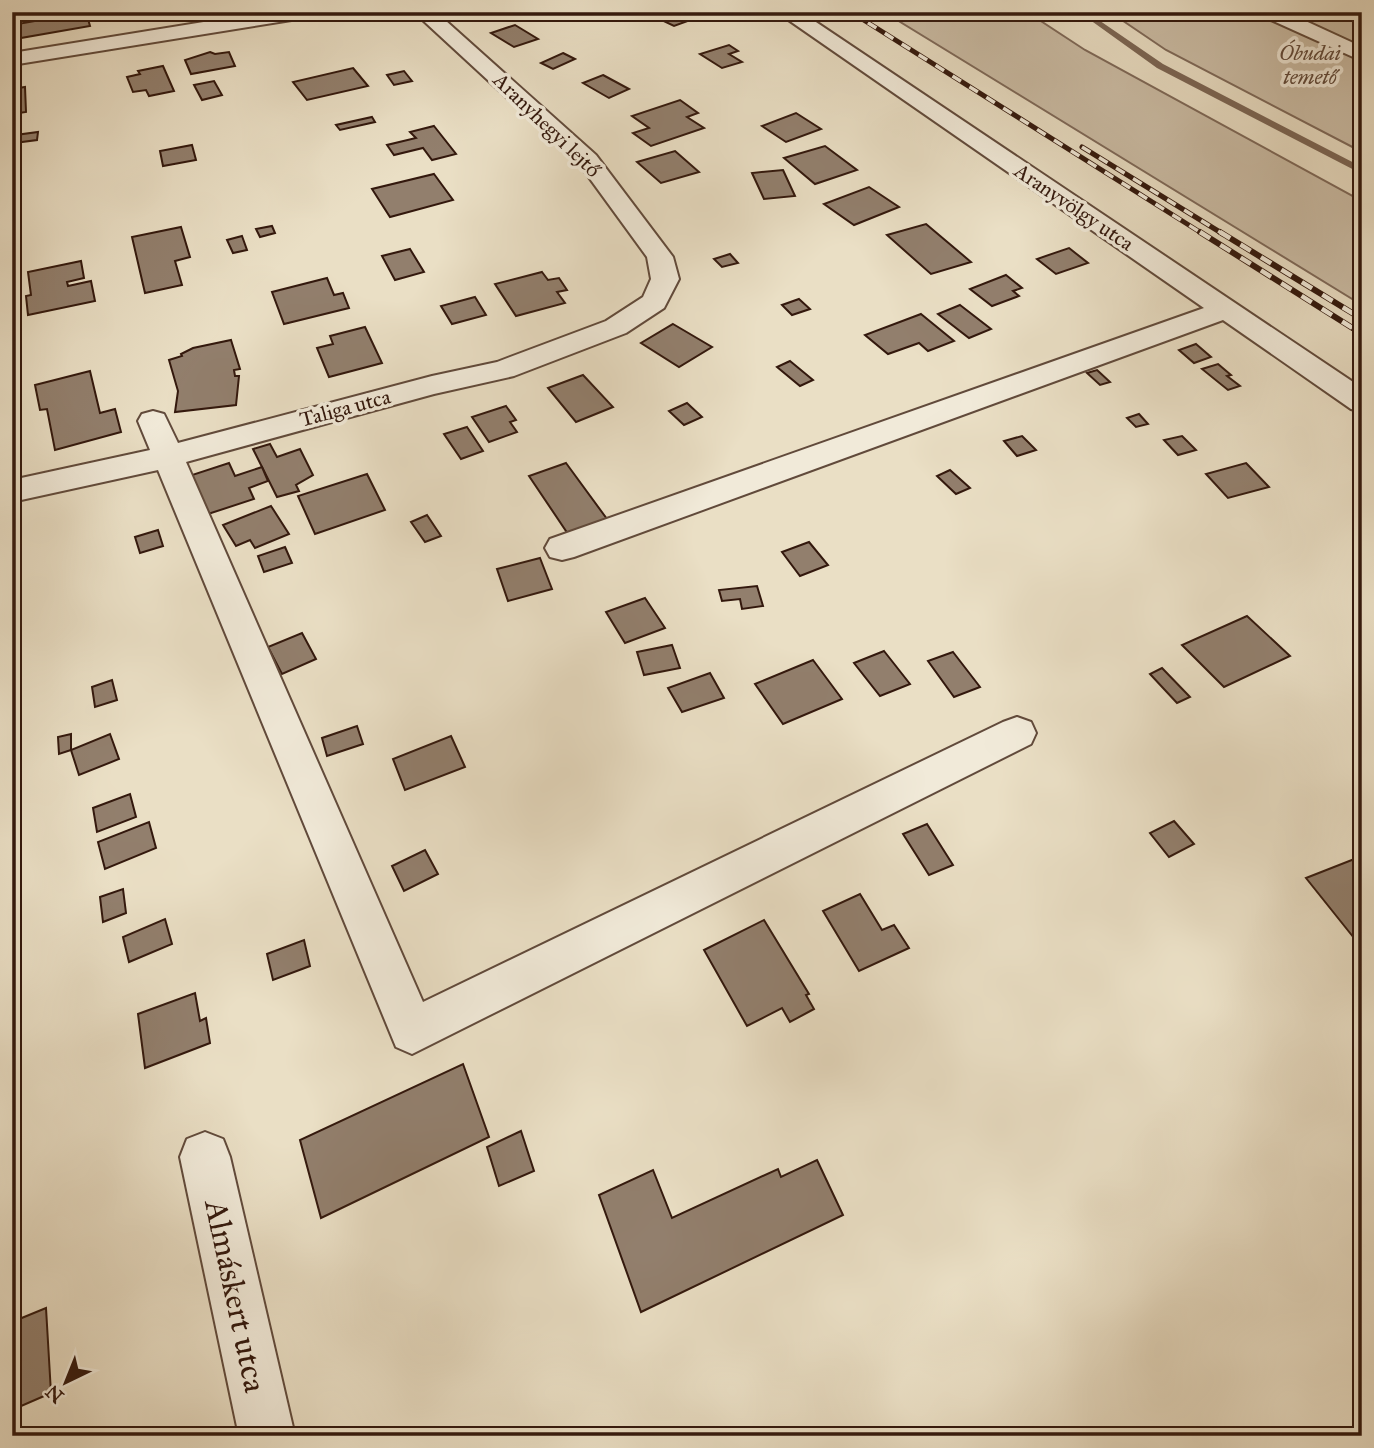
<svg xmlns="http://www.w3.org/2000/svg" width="1374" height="1448" viewBox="0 0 1374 1448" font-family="'IM FELL Great Primer',serif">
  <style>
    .green { fill: #cbbda6; stroke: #7f6a5a; stroke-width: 2 }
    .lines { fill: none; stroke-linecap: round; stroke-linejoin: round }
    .stream { fill: #7c6756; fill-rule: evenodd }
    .building { fill: #927f6d; stroke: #33180d; stroke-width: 2 }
    .minor-casing { stroke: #614a3b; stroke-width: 4 }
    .minor { fill: #f1ead9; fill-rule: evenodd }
    .rail-far1-casing { stroke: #33180d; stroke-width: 5 }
    .rail-casing { stroke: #33180d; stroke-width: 6 }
    .rail-far1 { stroke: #f1ead9; stroke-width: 3.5; stroke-dasharray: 10; stroke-linecap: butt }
    .rail { stroke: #f1ead9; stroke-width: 4.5; stroke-dasharray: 12; stroke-linecap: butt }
    .labels { text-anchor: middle; stroke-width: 7; stroke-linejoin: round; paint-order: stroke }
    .far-park-label { font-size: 21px; font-style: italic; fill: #614a3b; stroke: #f1ead9 }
    .far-street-label { font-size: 21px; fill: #33180d; stroke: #f1ead9 }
    .near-street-label { font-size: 32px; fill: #33180d; stroke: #f1ead9 }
  </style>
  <rect width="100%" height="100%" fill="#eadfc5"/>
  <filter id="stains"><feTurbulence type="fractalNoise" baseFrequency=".00286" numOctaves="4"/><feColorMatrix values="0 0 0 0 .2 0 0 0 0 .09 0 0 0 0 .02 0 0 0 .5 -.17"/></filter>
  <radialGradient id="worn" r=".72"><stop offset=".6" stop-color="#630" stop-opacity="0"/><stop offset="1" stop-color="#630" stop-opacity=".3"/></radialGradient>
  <g class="green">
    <path d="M884 12H1027L1085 50 1362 201V305Z"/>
    <path d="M1110 12H1362V152L1166 50Z"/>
  </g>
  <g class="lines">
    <path class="stream" d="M1079 12H1087L1163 64 1362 167V174L1157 68Z"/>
  </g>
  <g class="building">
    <path d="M86 12 90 26 15 39 12 25Z"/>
    <path d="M654 12H666L677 17 684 14 693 19 674 26 649 14Z"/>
    <path d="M515 25 538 39 514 47 491 33Z"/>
    <path d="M729 45 738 51 729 54 742 62 722 68 700 54Z"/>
    <path d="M210 52 215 54 229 52 235 66 191 74 185 60Z"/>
    <path d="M563 53 575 59 553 69 541 63Z"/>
    <path d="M163 66 174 91 149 96 146 90 133 92 127 77 140 74 138 71Z"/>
    <path d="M353 68 368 86 307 100 293 82Z"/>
    <path d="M404 71 412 81 394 85 387 75Z"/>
    <path d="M603 75 629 89 609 98 583 83Z"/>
    <path d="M214 81 222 95 202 100 194 85Z"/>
    <path d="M25 87 26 112 12 114V89Z"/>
    <path d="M680 100 698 113 687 117 704 128 651 146 633 133 649 128 632 116Z"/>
    <path d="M796 113 821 129 786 142 762 126Z"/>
    <path d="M372 117 375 122 340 130 336 125Z"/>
    <path d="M434 126 456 154 432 160 423 148 394 155 387 145 416 138 410 132Z"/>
    <path d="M38 132 37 140 14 143 16 135Z"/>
    <path d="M192 145 196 160 163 166 160 151Z"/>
    <path d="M825 146 857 170 815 184 784 158Z"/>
    <path d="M675 151 699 172 661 183 637 162Z"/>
    <path d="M783 170 795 196 764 199 752 173Z"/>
    <path d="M434 174 453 200 390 217 372 189Z"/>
    <path d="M869 187 899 207 854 225 824 204Z"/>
    <path d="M926 224 971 262 931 274 887 235Z"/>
    <path d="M272 226 275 233 260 237 256 229Z"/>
    <path d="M181 227 190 257 175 261 182 285 145 293 132 237Z"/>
    <path d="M242 236 247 250 233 253 227 240Z"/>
    <path d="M1069 248 1088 263 1056 274 1037 259Z"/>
    <path d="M410 249 424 272 395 280 382 256Z"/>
    <path d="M730 254 738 263 722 267 714 259Z"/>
    <path d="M81 261 84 278 67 282 68 286 91 281 95 301 28 315 26 296 31 295 28 272Z"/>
    <path d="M542 272 548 280 559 278 567 290 557 292 565 303 516 316 495 284Z"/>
    <path d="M1006 275 1022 288 1013 291 1019 296 992 306 970 289Z"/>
    <path d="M327 278 334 295 343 293 349 308 284 324 272 292Z"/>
    <path d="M475 297 486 315 452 324 441 306Z"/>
    <path d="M799 299 810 309 792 315 782 305Z"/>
    <path d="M960 305 991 329 969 338 938 314Z"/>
    <path d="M921 314 954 341 928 351 919 343 888 354 865 335Z"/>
    <path d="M673 324 712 347 679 367 641 343Z"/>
    <path d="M365 327 382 363 329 377 317 348 333 344 330 336Z"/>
    <path d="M231 340 240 369 234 370 235 376H239L236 405 175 412 178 391 169 360 182 356 181 354 193 348Z"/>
    <path d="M1196 344 1211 357 1194 363 1179 350Z"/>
    <path d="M790 361 813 380 800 386 777 367Z"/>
    <path d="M1218 364 1231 375 1227 376 1240 386 1228 390 1202 369Z"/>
    <path d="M1097 370 1110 382 1100 385 1087 373Z"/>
    <path d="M90 371 100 413 115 409 121 432 55 450 47 409 40 410 35 385Z"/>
    <path d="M583 375 613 407 576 422 548 388Z"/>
    <path d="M687 403 702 417 684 425 669 411Z"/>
    <path d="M506 406 516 420 510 422 517 432 489 442 472 417Z"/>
    <path d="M1139 414 1148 424 1136 427 1127 418Z"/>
    <path d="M467 427 483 451 461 459 444 434Z"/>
    <path d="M1022 436 1036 450 1017 456 1004 441Z"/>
    <path d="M1182 436 1196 450 1178 455 1164 440Z"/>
    <path d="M270 444 277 457 300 449 313 475 296 485 299 491 277 497 253 449Z"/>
    <path d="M229 463 235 476 262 467 268 481 249 488 254 499 208 514 192 475Z"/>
    <path d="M566 463 607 519 568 534 529 476Z"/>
    <path d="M1246 463 1269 487 1228 498 1206 474Z"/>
    <path d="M950 470 970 488 956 494 937 476Z"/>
    <path d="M367 474 385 510 315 534 298 496Z"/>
    <path d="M271 506 289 534 255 548 250 540 236 546 223 525Z"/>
    <path d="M427 515 441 536 425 542 411 522Z"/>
    <path d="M158 530 163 546 140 553 135 537Z"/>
    <path d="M809 542 828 565 800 576 782 552Z"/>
    <path d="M285 547 292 563 264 572 258 556Z"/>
    <path d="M540 558 552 589 508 601 497 569Z"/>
    <path d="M757 586 763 606 742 609 740 599 722 601 719 590Z"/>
    <path d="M645 598 665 628 625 643 606 612Z"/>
    <path d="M1247 616 1290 656 1224 687 1182 645Z"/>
    <path d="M302 633 316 659 282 674 268 647Z"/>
    <path d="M672 645 680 668 644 675 637 652Z"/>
    <path d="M884 651 910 684 880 696 854 663Z"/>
    <path d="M953 652 980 687 954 697 928 661Z"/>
    <path d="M813 660 842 699 783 724 755 684Z"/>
    <path d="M1162 668 1190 697 1177 703 1150 674Z"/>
    <path d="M710 673 724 698 682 712 668 688Z"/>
    <path d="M112 680 117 700 95 707 92 687Z"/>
    <path d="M357 726 363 744 327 756 322 738Z"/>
    <path d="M71 734V750L59 754 58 737Z"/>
    <path d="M110 734 119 759 79 775 71 750Z"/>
    <path d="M451 736 465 767 405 790 393 759Z"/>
    <path d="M130 794 136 817 97 832 93 808Z"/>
    <path d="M1174 821 1194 844 1169 857 1150 833Z"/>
    <path d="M149 822 156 848 105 869 98 842Z"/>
    <path d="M927 824 953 865 929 875 903 834Z"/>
    <path d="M425 850 438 874 404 891 392 866Z"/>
    <path d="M1362 856V948L1306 878Z"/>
    <path d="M123 889 126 913 103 922 100 897Z"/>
    <path d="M860 894 882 930 894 925 909 948 859 971 823 911Z"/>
    <path d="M165 919 172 944 129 962 123 937Z"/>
    <path d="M764 920 809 994 806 995 814 1009 790 1022 782 1008 747 1026 704 950Z"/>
    <path d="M304 940 310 966 273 980 267 954Z"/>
    <path d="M195 993 200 1021 206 1018 210 1043 145 1068 138 1014Z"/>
    <path d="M463 1064 489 1137 321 1218 300 1140Z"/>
    <path d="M521 1131 534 1171 499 1186 487 1147Z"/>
    <path d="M817 1160 843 1215 641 1312 599 1195 653 1170 672 1218 778 1169 781 1177Z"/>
    <path d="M46 1308 51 1393 12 1410V1322Z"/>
  </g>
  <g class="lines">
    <g class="minor-casing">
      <g id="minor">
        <path d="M265 12H314L304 18 12 65V53Z"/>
        <path d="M414 12H436L596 155 673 257 679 279 664 308 626 333 514 376 434 394 186 462 423 1002 1003 722 1017 717 1031 722 1036 733 1031 744 412 1054 396 1047 158 470 12 502V480L150 450 138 421 142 414 153 411 164 414 178 443 432 376 497 362 606 321 643 297 651 279 647 257 580 165Z"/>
        <path d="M777 12H801L1362 388V412L1351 409 1223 320 574 557 562 560 550 557 545 548 550 539 1204 308Z"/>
        <path d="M1259 12H1286L1362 47V61L1262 16Z"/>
        <path d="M205 1132 223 1139 230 1157 295 1436H239L180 1157 187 1139Z"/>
      </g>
    </g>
    <use href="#minor" class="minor"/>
    <g class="rail-far1-casing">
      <g id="rail-far1">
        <path d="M851 12 1203 234"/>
        <path d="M1082 147 1223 234"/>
      </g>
    </g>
    <g class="rail-casing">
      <g id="rail">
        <path d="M1200 232 1362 334"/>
        <path d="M1220 232 1362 319"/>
      </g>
    </g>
    <use href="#rail-far1" class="rail-far1"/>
    <use href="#rail" class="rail"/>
  </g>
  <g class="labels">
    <g class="far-park-label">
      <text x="1310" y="60">Óbudai<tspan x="1310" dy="24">temető</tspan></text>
    </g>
    <g class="far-street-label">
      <text transform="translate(547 125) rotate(44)" y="7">Aranyhegyi lejtő</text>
      <text transform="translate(1074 207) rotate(34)" y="7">Aranyvölgy utca</text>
      <text transform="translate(345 408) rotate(-15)" y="7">Taliga utca</text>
    </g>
    <g class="near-street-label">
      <text transform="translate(236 1296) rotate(78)" y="11">Almáskert utca</text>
    </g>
  </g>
  <rect width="1374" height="1448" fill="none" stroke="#eadfc5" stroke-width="42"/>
  <rect x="14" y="14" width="1346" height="1420" fill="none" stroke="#33180d" stroke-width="3.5"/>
  <rect x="21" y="21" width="1332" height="1406" fill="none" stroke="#33180d" stroke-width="2"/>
  <g transform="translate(66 1382) rotate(223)" stroke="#f1ead9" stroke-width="5" paint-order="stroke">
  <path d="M0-5L12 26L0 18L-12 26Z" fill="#33180d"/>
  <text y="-10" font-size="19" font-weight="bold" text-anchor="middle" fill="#33180d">N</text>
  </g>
  <rect width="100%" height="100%" filter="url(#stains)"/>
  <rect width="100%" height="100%" fill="url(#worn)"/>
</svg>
